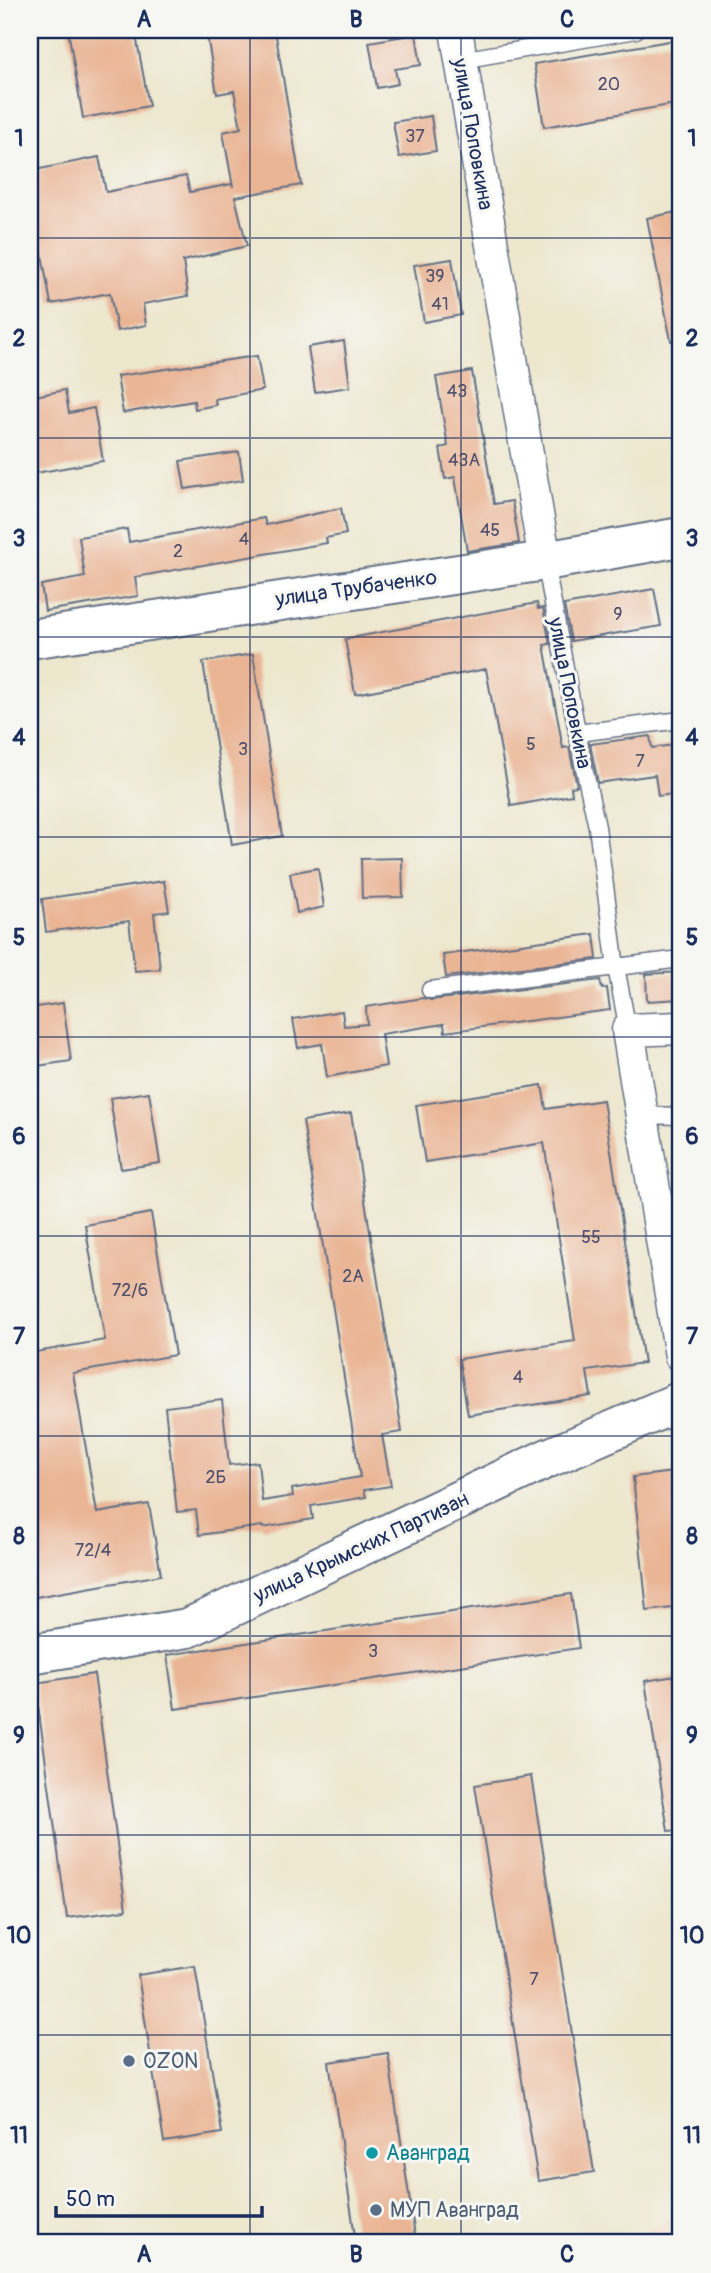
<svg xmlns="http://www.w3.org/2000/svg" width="711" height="2273" viewBox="0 0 711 2273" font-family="Pangolin,sans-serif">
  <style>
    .built { fill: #f2d4be }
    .building { fill: #eab595 }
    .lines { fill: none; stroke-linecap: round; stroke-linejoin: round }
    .lane-casing { stroke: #646f85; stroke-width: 19 }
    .street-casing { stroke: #646f85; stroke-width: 35 }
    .secondary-casing { stroke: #646f85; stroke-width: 42 }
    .lane { stroke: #fff; stroke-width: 16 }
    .street { stroke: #fff; stroke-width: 32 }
    .secondary { stroke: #fff; stroke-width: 38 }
    .grid { fill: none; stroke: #1b2f5e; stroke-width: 2; stroke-opacity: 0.55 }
    .service-dot { fill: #5c6f8a; stroke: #f6f6f2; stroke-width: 2.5 }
    .culture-dot { fill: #0f9aa8; stroke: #f6f6f2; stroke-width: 2.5 }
    .labels { text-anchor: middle; stroke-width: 6; stroke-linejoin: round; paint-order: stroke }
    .number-label { font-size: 18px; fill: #4f506c }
    .street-label { font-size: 21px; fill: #1b2f5e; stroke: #f6f6f2 }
    .service-label { font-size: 21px; fill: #4e5e75; stroke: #f6f6f2; text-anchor: start }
    .culture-label { font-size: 21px; fill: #0d838f; stroke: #f6f6f2; text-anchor: start }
    .neatline { fill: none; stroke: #1b2f5e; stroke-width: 2.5 }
    .grid-label { font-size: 23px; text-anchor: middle; font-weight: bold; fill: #1b2f5e }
  </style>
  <rect width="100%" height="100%" fill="#f6f6f2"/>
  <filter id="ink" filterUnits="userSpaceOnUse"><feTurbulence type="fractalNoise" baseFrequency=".0143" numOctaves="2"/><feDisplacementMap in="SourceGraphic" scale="14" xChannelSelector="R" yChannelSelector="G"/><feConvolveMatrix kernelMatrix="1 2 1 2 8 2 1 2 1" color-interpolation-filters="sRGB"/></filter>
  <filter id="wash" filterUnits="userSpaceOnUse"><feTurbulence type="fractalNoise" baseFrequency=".00686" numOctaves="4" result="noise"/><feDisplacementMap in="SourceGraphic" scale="28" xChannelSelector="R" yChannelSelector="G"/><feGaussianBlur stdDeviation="1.57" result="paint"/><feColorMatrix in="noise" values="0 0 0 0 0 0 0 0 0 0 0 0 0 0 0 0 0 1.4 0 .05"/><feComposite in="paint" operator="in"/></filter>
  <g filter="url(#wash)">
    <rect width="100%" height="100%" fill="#ede7ce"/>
    <path class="built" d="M681 2212V2243H633V2238Z"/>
    <g id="blocks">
      <g class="building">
        <path d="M68 30H135L149 106 83 118Z"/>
        <path d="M206 30H275L301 185 235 197 247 246 183 261 188 296 143 304 146 325 117 331 110 293 51 304 41 249 30 252V171L99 157 106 192 186 176 190 192 232 184 233 187 223 132 241 128 234 91 217 94Z"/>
        <path d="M416 34 421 65 395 69 398 84 377 88 369 42Z"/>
        <path d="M681 39V103L544 127 534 64Z"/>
        <path d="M431 116 436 151 399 157 393 122Z"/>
        <path d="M681 211V340L671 341 647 218Z"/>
        <path d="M452 259 461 315 424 322 414 265Z"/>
        <path d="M344 341 350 387 315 392 308 347Z"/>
        <path d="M257 356 263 390 215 399 216 405 195 409 194 401 123 413 117 376Z"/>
        <path d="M472 371 494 504 512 501 519 543 467 551 455 477 445 479 440 448 448 446 436 377Z"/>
        <path d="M65 390 69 413 94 408 103 461 30 474V397Z"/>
        <path d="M239 452 243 480 185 489 180 461Z"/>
        <path d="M341 508 346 534 326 538 327 543 135 577 138 596 45 611 41 585 85 577 79 537 127 529 129 542 264 518 266 525Z"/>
        <path d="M654 589 661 626 571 641 564 605Z"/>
        <path d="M537 603 538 609 543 608 550 644 544 645 563 748 569 747 577 786 571 787 572 795 511 806 486 669 355 694 345 639Z"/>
        <path d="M253 654 282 836 232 845 203 662Z"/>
        <path d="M650 736 652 748 681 744V793L658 796 655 775 598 783 590 744Z"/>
        <path d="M402 858 403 897 362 898 361 859Z"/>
        <path d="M318 868 324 907 297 913 290 873Z"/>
        <path d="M164 881 169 911 154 913 160 969 135 971 129 921 46 932 42 899Z"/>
        <path d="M594 934 597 959 446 977 443 955Z"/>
        <path d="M681 972V999L647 1001 646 974Z"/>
        <path d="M600 980 602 989 607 988 610 1010 445 1032 444 1024 381 1034 386 1066 327 1077 322 1044 298 1048 293 1019 342 1011 344 1026 367 1024 366 1007 423 998 431 1000Z"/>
        <path d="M63 1003 71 1061 30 1067V1008Z"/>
        <path d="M542 1085 546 1109 603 1100 644 1363 587 1371 591 1396 468 1415 459 1359 575 1341 544 1143 425 1162 416 1105Z"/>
        <path d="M149 1092 160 1163 121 1169 110 1098Z"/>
        <path d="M351 1113 402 1432 382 1435 391 1486 364 1490 366 1497 311 1506 313 1519 263 1528 262 1526 199 1535 196 1510 177 1512 165 1407 222 1400 229 1465 258 1462 262 1501 293 1496 292 1489 360 1477 303 1121Z"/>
        <path d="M151 1213 175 1355 73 1373 97 1513 149 1504 161 1575 30 1598V1353L105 1340 85 1225Z"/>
        <path d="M681 1471V1607L647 1611 633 1477Z"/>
        <path d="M571 1594 579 1648 175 1709 167 1655Z"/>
        <path d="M94 1674 126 1910 67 1918 35 1683Z"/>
        <path d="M681 1675V1830L668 1831 645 1681Z"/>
        <path d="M531 1776 594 2172 538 2181 475 1785Z"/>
        <path d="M195 1966 222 2133 164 2142 138 1975Z"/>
        <path d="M388 2053 416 2243H356L329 2062Z"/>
      </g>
    </g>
  </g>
  <g filter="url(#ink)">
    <use href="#blocks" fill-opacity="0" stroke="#646f85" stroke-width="2"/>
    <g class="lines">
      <g class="lane-casing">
        <g id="lane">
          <path d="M461 60 636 30"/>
          <path d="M545 561 583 763 597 827 616 967 628 1030"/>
          <path d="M577 733 681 720"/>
          <path d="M430 990 681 959"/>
          <path d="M642 1115 681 1116"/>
        </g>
      </g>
      <g class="street-casing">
        <g id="street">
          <path d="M456 30 545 561"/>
          <path d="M681 1028 628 1030 681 1356"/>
        </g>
      </g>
      <g class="secondary-casing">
        <g id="secondary">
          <path d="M30 639 545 561 681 537"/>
          <path d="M30 1654 188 1628 546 1459 681 1401"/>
        </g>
      </g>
      <use href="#lane" class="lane"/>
      <use href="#street" class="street"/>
      <use href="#secondary" class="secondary"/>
    </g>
  </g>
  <path class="grid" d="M250 30V2243M461 30V2243M30 238H681M30 438H681M30 637H681M30 837H681M30 1037H681M30 1236H681M30 1436H681M30 1636H681M30 1835H681M30 2035H681"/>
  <g class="service-dot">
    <circle cx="129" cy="2061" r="7"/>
    <circle cx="376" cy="2210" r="7"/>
  </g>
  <circle class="culture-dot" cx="372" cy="2153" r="7"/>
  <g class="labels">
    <g class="number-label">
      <text x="609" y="90">20</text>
      <text x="415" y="142">37</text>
      <text x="435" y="282">39</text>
      <text x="440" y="310">41</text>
      <text x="457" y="397">43</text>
      <text x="464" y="466">43А</text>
      <text x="490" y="536">45</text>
      <text x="244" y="545">4</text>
      <text x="178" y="557">2</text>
      <text x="618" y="620">9</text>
      <text x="531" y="750">5</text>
      <text x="243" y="755">3</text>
      <text x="640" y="767">7</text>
      <text x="591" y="1243">55</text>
      <text x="353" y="1282">2А</text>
      <text x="130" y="1296">72/6</text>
      <text x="518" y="1383">4</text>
      <text x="216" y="1483">2Б</text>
      <text x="93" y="1556">72/4</text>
      <text x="373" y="1657">3</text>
      <text x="534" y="1985">7</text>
    </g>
    <g class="street-label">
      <text transform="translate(473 134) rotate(80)" y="7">улица Поповкина</text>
      <text transform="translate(356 588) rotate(-8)" y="7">улица Трубаченко</text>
      <text transform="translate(570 693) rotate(79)" y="7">улица Поповкина</text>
      <text transform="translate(361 1547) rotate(-25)" y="7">улица Крымских Партизан</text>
    </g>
    <g class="service-label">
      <text x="143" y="2068">OZON</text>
      <text x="390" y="2217">МУП Аванград</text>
    </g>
    <g class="culture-label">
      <text x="386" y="2160">Аванград</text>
    </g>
  </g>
  <rect width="711" height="2273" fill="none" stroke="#f6f6f2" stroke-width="77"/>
  <path d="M56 2206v10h206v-10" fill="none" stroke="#1b2f5e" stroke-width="3.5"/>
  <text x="66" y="2206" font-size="21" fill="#1b2f5e" stroke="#f6f6f2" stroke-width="5" paint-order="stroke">50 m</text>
  <rect x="38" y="38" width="634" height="2196" class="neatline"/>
  <g class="grid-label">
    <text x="144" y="27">A</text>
    <text x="356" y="27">B</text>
    <text x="567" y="27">C</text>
    <text x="19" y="146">1</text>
    <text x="692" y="146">1</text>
    <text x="19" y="346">2</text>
    <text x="692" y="346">2</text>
    <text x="19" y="546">3</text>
    <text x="692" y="546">3</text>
    <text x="19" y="745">4</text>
    <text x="692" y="745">4</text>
    <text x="19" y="945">5</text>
    <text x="692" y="945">5</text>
    <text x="19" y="1144">6</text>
    <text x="692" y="1144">6</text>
    <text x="19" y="1344">7</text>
    <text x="692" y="1344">7</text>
    <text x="19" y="1544">8</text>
    <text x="692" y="1544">8</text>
    <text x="19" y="1743">9</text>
    <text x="692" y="1743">9</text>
    <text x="19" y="1943">10</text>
    <text x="692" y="1943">10</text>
    <text x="19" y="2143">11</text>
    <text x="692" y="2143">11</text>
    <text x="144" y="2262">A</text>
    <text x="356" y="2262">B</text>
    <text x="567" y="2262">C</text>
  </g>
</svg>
